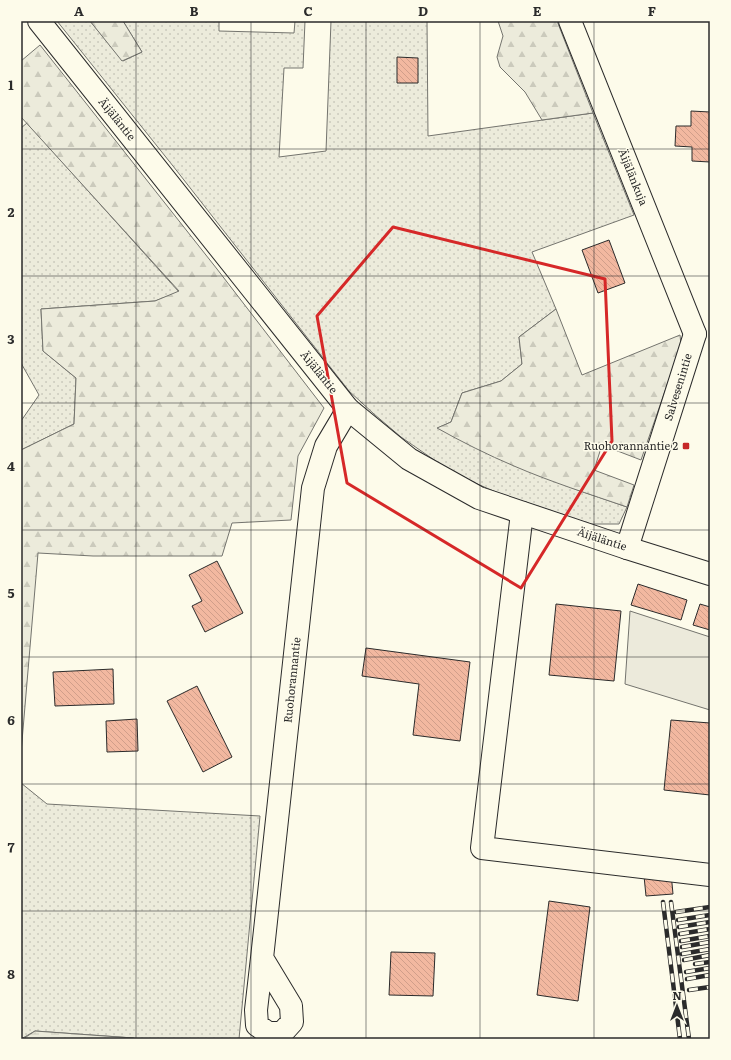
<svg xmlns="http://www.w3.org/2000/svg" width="731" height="1060" viewBox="0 0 731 1060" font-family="Literata,serif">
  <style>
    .grass { fill: url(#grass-dots); stroke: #74746e }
    .forest { fill: url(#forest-firs); stroke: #74746e }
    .wetland { fill: url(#wetland-marsh); stroke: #74746e }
    .parking { fill: #eceadb; stroke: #74746e }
    .building { fill: url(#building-back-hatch); stroke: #2b2b2b }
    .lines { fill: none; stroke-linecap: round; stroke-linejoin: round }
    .minor-casing { stroke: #2b2b2b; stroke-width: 24 }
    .minor { stroke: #fdfbea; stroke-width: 22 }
    .rail-casing { stroke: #2b2b2b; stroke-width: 4.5 }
    .rail { stroke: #fdfbea; stroke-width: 3; stroke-dasharray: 9; stroke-linecap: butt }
    .marked { fill: none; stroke: #d62828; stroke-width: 3; stroke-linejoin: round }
    .grid { fill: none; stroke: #2b2b2b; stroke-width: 1; stroke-opacity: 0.55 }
    .poi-dot { fill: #c62828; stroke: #fdfbea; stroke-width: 1.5 }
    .labels { text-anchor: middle; stroke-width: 3; stroke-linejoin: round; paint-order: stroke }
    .street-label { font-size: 11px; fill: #2b2b2b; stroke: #fdfbea }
    .poi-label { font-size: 11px; fill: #2b2b2b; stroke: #fdfbea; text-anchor: end }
    .neatline { fill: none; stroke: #2b2b2b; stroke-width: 1.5 }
    .grid-label { font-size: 13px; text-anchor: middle; font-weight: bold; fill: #2b2b2b }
  </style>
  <defs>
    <pattern id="grass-dots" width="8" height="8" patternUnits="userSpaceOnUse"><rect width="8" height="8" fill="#ecebdb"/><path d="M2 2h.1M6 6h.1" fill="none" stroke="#cbcabc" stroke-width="1.8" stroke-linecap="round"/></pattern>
    <pattern id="forest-firs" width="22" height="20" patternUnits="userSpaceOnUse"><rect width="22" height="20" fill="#ecebdb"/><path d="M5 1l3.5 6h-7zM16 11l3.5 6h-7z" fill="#cbcabc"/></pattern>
    <pattern id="wetland-marsh" width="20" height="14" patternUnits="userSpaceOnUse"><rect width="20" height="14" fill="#ecebdb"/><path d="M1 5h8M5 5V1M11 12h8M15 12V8" fill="none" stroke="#cbcabc"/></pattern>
    <pattern id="building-back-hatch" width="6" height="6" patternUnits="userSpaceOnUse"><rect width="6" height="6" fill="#f2b8a0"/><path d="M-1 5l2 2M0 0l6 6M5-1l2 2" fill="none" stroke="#d09e8a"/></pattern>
  </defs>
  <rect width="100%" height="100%" fill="#fdfbea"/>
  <g class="grass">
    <path d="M57 21H90L123 61 142 52 123 21H219V31L294 33 295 21H305L303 68H284L279 157 326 151 331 21H427L428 136 593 113 634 215 532 252 556 309 519 337 522 364 501 381 462 393 451 422 438 428 572 488 627 507 619 524H591L517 501 475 483 440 464 401 437 374 414 349 391 173 166Z"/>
    <path d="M27 123 179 292 155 301 41 309 43 351 76 378 74 424 21 450V421L39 395 21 363V128Z"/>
    <path d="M21 783 47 804 260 816 239 1039H136L133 1038 35 1031 21 1039Z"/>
  </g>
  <g class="forest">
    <path d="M90 21H123L142 52 122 61Z"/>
    <path d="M498 21H557L593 113 542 120 525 92 500 67 497 57 503 36Z"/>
    <path d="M40 45 217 269 324 408 298 456 291 520 232 523 222 556H93L38 553 21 753V450L74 424 76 378 43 351 41 309 155 301 179 291 21 117V61Z"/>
    <path d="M556 309 582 375 680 335 681 345 641 460 602 445 594 470 634 485 627 507C589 494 551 482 514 466 488 455 462 442 437 428L451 422 462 393 501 381 522 364 519 337Z"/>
  </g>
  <path class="wetland" d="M35 1031 133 1038 136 1039H23Z"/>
  <path class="parking" d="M630 611 710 637V710L625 684Z"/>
  <g class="building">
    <path d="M397 57 418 58V83H397Z"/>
    <path d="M691 111 710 112V162L692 161V147L675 146 676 126H691Z"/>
    <path d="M609 240 625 283 598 293 582 250Z"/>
    <path d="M217 561 243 613 205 632 192 606 202 601 189 575Z"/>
    <path d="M638 584 687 600 681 620 631 605Z"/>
    <path d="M556 604 621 611 614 681 549 675Z"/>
    <path d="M700 604 710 607V630L693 625Z"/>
    <path d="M366 648 470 662 460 741 413 735 419 684 362 676Z"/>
    <path d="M113 669 114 704 55 706 53 672Z"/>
    <path d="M197 686 232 757 203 772 167 701Z"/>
    <path d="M137 719 138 751 107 752 106 721Z"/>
    <path d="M671 720 710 723V795L664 790Z"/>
    <path d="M671 873 673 894 646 896 644 876Z"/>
    <path d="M549 901 590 907 578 1001 537 995Z"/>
    <path d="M391 952 435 953 433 996 389 995Z"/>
  </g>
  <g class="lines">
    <g class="minor-casing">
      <g id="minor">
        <path d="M39 21 348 409 409 459 479 498 627 548 710 574"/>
        <path d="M570 21 695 334"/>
        <path d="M522 513 482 848 710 875"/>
        <path d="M627 548 695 334"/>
        <path d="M262 958 291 1006 292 1022 282 1033H268L257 1025 256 1010 262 958 313 488 326 446 348 409"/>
      </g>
    </g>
    <use href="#minor" class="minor"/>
    <g class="rail-casing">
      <g id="rail">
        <path d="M663 902 680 1039"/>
        <path d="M671 902 689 1039"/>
        <path d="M676 912 710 907"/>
        <path d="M678 920 710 915"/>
        <path d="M679 927 710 922"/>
        <path d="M680 934 710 929"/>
        <path d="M681 941 710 936"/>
        <path d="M682 947 710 942"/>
        <path d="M682 954 710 949"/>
        <path d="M684 960 710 955"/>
        <path d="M695 964 710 962"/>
        <path d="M686 972 710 968"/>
        <path d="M687 979 710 975"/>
        <path d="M689 990 710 987"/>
      </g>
    </g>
    <use href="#rail" class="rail"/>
  </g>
  <path class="marked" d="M393 227 605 279 612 441 521 588 347 483 317 316Z"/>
  <path class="grid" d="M136 21V1039M251 21V1039M366 21V1039M480 21V1039M594 21V1039M21 149H710M21 276H710M21 403H710M21 530H710M21 657H710M21 784H710M21 911H710"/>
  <rect class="poi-dot" x="682" y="442" width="8" height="8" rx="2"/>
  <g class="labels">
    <g class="street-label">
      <text transform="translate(117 119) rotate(51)" y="4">Äijäläntie</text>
      <text transform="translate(633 177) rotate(68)" y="4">Äijälänkuja</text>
      <text transform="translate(319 372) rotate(51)" y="4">Äijäläntie</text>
      <text transform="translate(678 387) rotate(-73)" y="4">Salvesenintie</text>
      <text transform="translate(602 539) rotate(18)" y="4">Äijäläntie</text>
      <text transform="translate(292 680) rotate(-84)" y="4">Ruohorannantie</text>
    </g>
    <g class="poi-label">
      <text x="678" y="450">Ruohorannantie 2</text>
    </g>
  </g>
  <rect width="731" height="1060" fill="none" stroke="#fdfbea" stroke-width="44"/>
  <g transform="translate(677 1006)" stroke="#fdfbea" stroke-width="3" paint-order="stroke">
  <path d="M0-3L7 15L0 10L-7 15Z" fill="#2b2b2b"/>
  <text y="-6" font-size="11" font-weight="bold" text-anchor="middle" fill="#2b2b2b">N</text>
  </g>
  <rect x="22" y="22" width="687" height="1016" class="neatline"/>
  <g class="grid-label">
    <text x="79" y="16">A</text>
    <text x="194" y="16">B</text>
    <text x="308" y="16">C</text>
    <text x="423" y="16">D</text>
    <text x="537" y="16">E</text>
    <text x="652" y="16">F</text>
    <text x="11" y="90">1</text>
    <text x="11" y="217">2</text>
    <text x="11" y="344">3</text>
    <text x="11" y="471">4</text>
    <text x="11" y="598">5</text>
    <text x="11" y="725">6</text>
    <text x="11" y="852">7</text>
    <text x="11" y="979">8</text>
  </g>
</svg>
